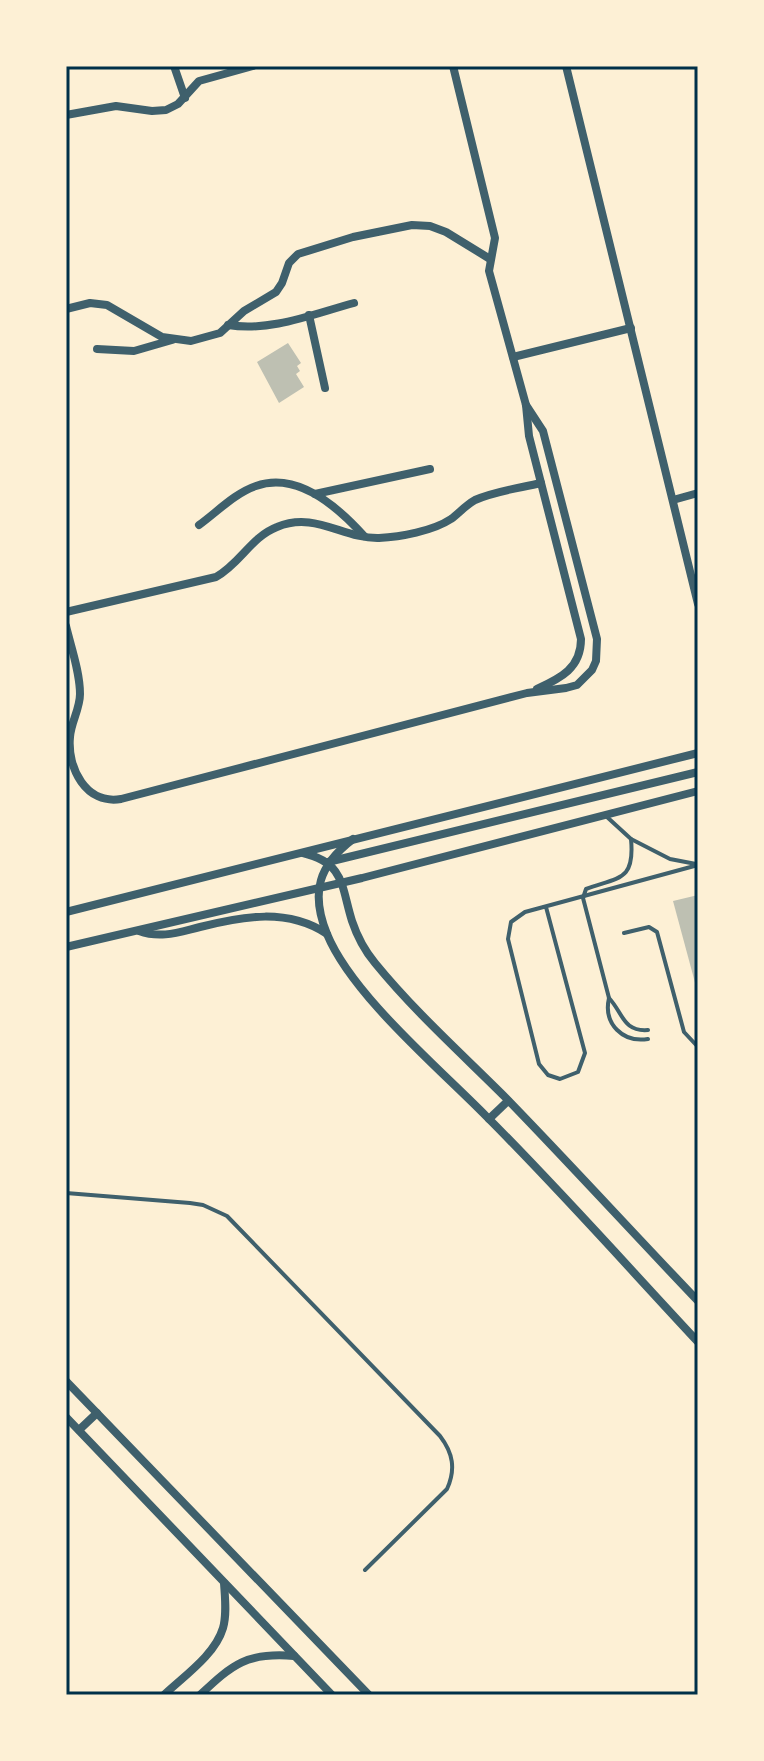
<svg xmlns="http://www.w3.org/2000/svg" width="764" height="1761" viewBox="0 0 764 1761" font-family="'Roboto Serif',serif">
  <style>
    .building { fill: #bec0b2 }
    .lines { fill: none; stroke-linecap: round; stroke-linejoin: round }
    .service { stroke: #3f606c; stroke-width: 4 }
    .minor { stroke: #3f606c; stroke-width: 8 }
    .neatline { fill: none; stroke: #003049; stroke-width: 3 }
  </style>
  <rect width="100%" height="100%" fill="#fdf0d5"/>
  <g class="building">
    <path d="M288 343 301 363 297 366 300 371 296 374 304 387 279 403 257 362Z"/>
    <path d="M698 895V990H697L673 901Z"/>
  </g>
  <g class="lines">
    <g class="service">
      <path d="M607 817 631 839 670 859 696 864"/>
      <path d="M631 839C635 881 619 877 586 889L583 898 609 998C603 1024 623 1043 648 1039"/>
      <path d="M546 907 585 1053 578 1072 560 1079 548 1075 539 1064 508 939 511 922 525 912 698 865"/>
      <path d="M624 933 649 927 657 932 684 1032 698 1047"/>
      <path d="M609 998C623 1013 623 1032 648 1030"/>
      <path d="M66 1193 190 1203 203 1205 227 1216 440 1436C453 1453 456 1469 447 1489L365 1570"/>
    </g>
    <g class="minor">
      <path d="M174 66 185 98"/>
      <path d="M453 66 495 238 489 271 526 405 529 436 581 639C581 668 561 678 537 689"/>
      <path d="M566 66 698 604"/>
      <path d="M66 115 116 106 152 111 166 110 178 104 199 81 253 66"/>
      <path d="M66 309 90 303 107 305 162 337 191 341 220 333 244 311 276 292 282 283 289 263 298 254 353 237 412 225 430 226 446 232 490 259"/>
      <path d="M309 315 325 388"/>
      <path d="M228 325C271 332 313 314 354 303"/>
      <path d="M97 349 134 351 172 340"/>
      <path d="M513 357 631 328"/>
      <path d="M315 494 430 469"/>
      <path d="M673 500 698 493"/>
      <path d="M199 525C217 512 235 493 256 486 298 471 338 507 364 536"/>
      <path d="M66 612 216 577C240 564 251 537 277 527 315 511 343 539 379 538 400 537 433 531 451 519 459 513 466 505 475 500 495 491 520 488 541 483"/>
      <path d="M66 626C71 647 80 672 80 694 80 709 71 722 70 737 67 768 86 805 121 799L527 693 566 688 577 685 592 670 596 661 597 639 543 431 526 405"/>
      <path d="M353 839C319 865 310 892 327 934 352 995 439 1068 486 1116 559 1189 628 1267 698 1342"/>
      <path d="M303 853C345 863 341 886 352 921 357 936 365 951 375 963 415 1012 462 1054 506 1098 571 1165 634 1234 698 1301"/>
      <path d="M328 862 698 772"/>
      <path d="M66 912 698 753"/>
      <path d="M139 931C161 939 179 932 200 927 243 916 288 908 327 934"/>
      <path d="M66 947 362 878 698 791"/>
      <path d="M489 1119 508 1101"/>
      <path d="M66 1381 369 1695"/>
      <path d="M66 1417 332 1695"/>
      <path d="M79 1430 97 1413"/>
      <path d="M164 1695C184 1676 215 1655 223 1628 227 1614 225 1598 224 1583"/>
      <path d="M200 1695C233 1664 247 1652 294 1656"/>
    </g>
  </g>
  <rect width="764" height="1761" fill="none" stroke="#fdf0d5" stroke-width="136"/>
  <rect x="68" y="68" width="628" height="1625" class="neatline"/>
</svg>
